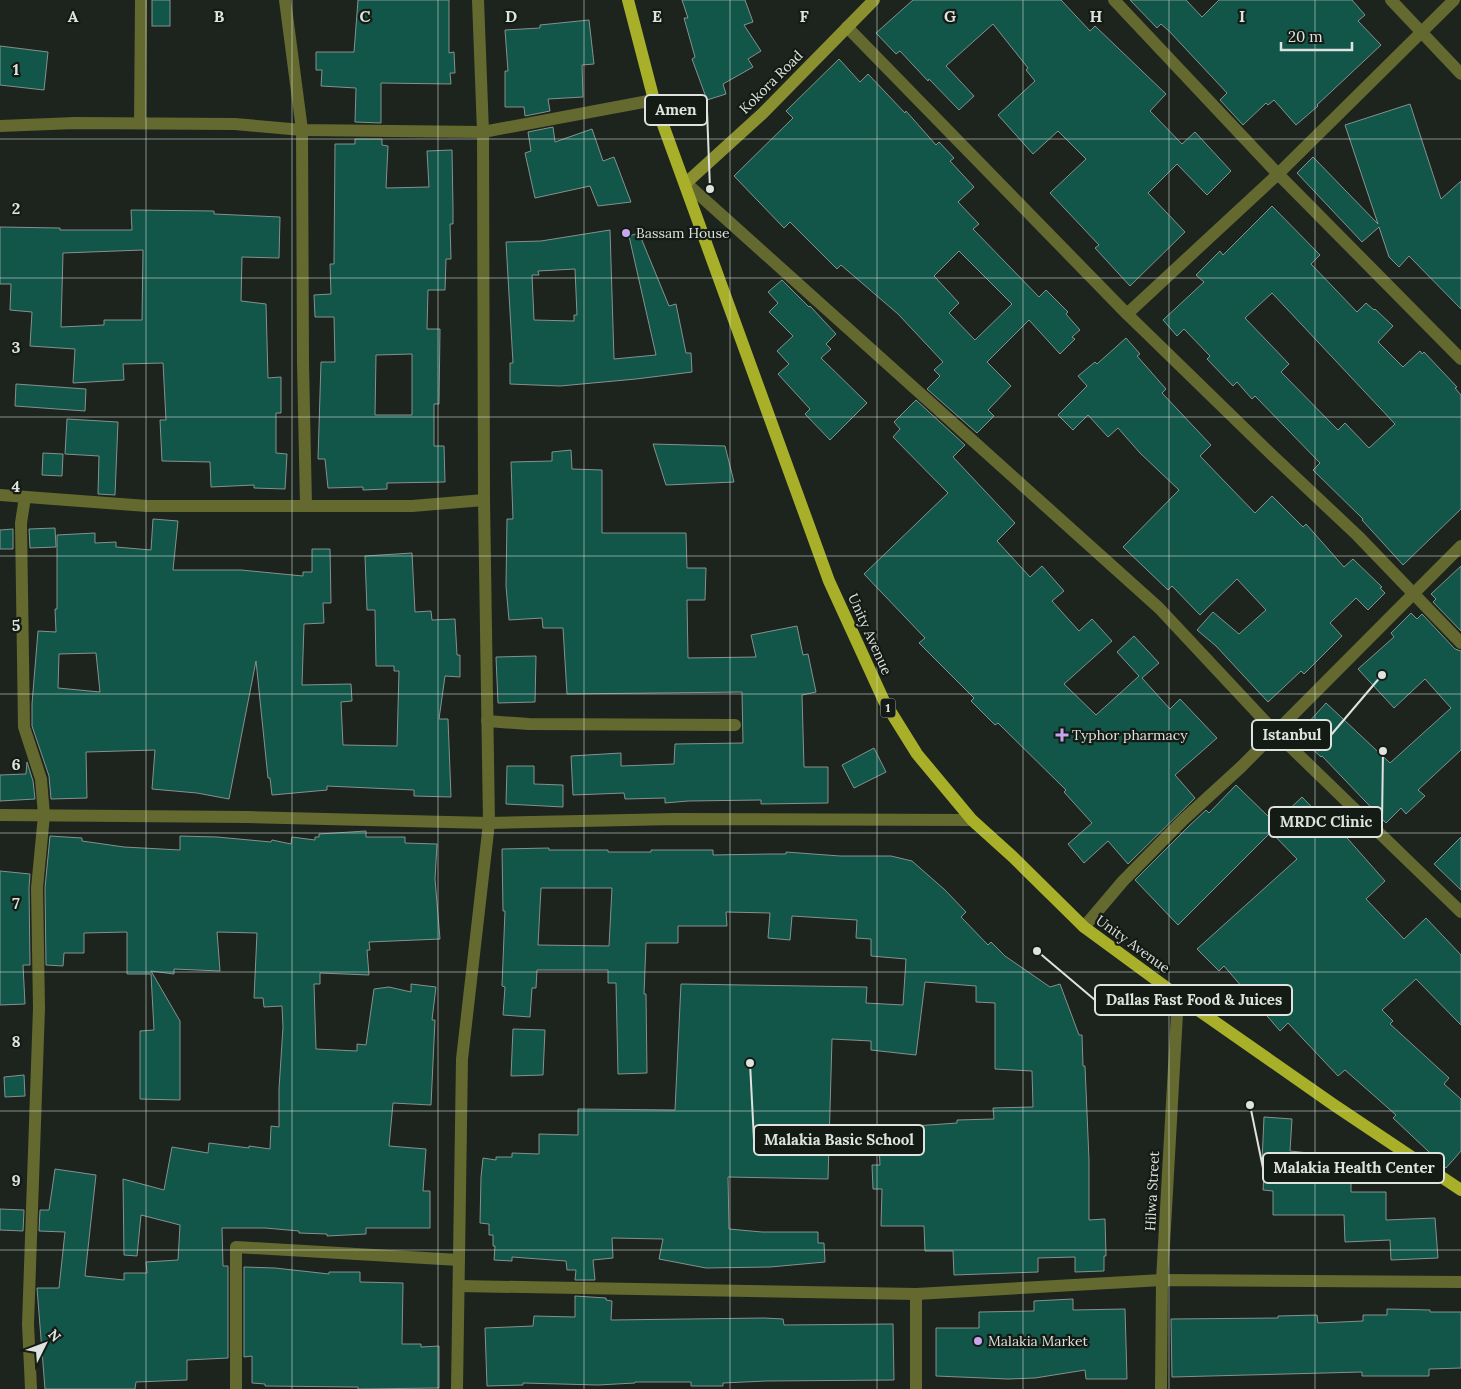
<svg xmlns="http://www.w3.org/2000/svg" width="1461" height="1389" viewBox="0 0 1461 1389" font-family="Lora,serif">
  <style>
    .building { fill: #115649; stroke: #85918e; fill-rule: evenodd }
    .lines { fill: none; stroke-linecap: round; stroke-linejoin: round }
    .street { stroke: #646930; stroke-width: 12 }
    .secondary { stroke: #8a9030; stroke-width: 12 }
    .primary { stroke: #a8af29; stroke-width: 12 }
    .grid { fill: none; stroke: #dfe3df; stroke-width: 1; stroke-opacity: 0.55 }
    .poi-dot { fill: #c8a6ef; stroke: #141a14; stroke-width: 2 }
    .labels { text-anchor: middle; stroke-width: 4.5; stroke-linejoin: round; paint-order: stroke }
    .shield { fill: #141a14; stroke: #a2a7a2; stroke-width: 1 }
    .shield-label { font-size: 12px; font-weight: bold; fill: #dfe3df }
    .street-label { font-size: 14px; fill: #dfe3df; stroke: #141a14 }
    .poi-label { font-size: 14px; fill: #dfe3df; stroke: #141a14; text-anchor: start }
    .grid-label { font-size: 16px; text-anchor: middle; font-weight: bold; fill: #dfe3df; stroke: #141a14; stroke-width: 4.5; stroke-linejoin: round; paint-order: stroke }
    .leader { fill: none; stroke: #dfe3df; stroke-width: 2 }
    .callout-dot { fill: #dfe3df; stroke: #141a14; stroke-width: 2 }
    .callout { fill: #141a14; stroke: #dfe3df; stroke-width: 2 }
    .callout-label { font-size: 15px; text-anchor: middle; font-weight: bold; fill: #dfe3df }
  </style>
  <rect width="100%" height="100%" fill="#1d241d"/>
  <g class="building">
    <rect x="152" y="0" width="18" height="26"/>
    <path d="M358 0H449V53L454 52 455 73H450L451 84 381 83V123L355 122 356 88 321 86 322 70H316V52H354Z"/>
    <path d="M682 0H745L753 22 744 25 761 51 748 59 753 67 723 84 726 94 707 100 692 59 695 57 684 18H688Z"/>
    <path d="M913 0H1061L1090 31 1095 26 1166 94 1150 111 1182 144 1195 132 1231 171 1207 195 1177 164 1148 193 1185 232 1130 286 1095 248 1099 245 1050 193 1086 159 1058 131 1033 154 998 115 1035 81 1026 70 1028 68 993 24 946 66 974 96 959 110 929 79 928 81 900 51 896 54 876 33Z"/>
    <path d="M1130 0H1186L1202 17 1219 0H1352L1365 15 1358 21 1381 45 1317 105 1318 106 1296 125 1274 100 1268 105 1266 103 1243 125 1220 100 1227 93 1169 31 1161 24 1157 28Z"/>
    <path d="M589 20 594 64 582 65 583 97 548 99 550 111 525 116 524 107H505V71H508L505 30 540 28V25Z"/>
    <path d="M0 46 48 52 44 90 0 85Z"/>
    <path d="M839 59 860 82 868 74 905 113 906 111 936 145 939 142 954 158 950 161 974 187 958 202 979 224 973 229 1039 297 1046 290 1068 312 1066 314 1080 330 1072 337 1075 339 1060 354 1029 320 987 362 1011 386 988 410 994 416 977 433 927 389 940 376 934 370 943 362 898 314 841 265 837 269 790 222 784 228 734 176 793 118 786 111ZM959 251 1012 304 975 340 949 313 959 303 934 276Z"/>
    <path d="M1410 104 1441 199 1461 181V309L1409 256 1399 267 1389 257 1379 227 1362 242 1297 173 1313 157 1378 224 1345 125Z"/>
    <path d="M553 127 555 142 592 129 603 161 614 157 631 202 598 206 590 186 535 198 525 153 531 151 528 132Z"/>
    <path d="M355 139H382V145L388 146 386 188 429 187 427 151 452 150 453 209V224H450L451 259H446L445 290H428L427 329H440L439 404H434V446H444L445 482 387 483V489L363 490V487L328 488 325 459H318L321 362H335L334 317H315L314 295 331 294 330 264H334L335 144H355ZM412 354V415H375L376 355Z"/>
    <path d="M1272 206 1320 255 1311 264 1357 312 1366 303 1374 310 1375 309 1393 326 1378 342 1403 367 1420 351 1422 354 1424 352 1457 387 1455 388 1461 395V509L1403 565 1362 520 1363 519 1313 470 1320 463 1255 396 1252 399 1237 382 1233 386 1207 359 1210 356 1184 329 1177 336 1163 320 1204 282 1196 275 1220 251 1223 255ZM1272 293 1395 424 1369 448 1345 423 1338 430 1281 372 1289 364 1245 318Z"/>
    <path d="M131 210 214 211V214L280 217 279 258 242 257 241 301 266 304 268 378 281 377V413H276V453L287 454 285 489 254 488V485L211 487 210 462 162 461 160 420H166L163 363 123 364 124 380 73 383 75 349 30 346 32 312 10 310 11 284H0V227L60 228V230H132ZM143 250 142 320H104V325L61 327 63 253Z"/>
    <path d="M610 230 614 359 656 355 629 236 639 233 669 306 676 304 686 353H691L692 372 636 379 560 386 510 384V363H513L506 242 541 241ZM575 269 577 315H574V321L534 320 532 275H539L538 271Z"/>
    <path d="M782 280 809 307 810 306 836 334 826 344 831 349 821 358 867 403 830 440 805 414 810 409 778 374 789 364 777 351 793 336 769 312 778 303 768 292Z"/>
    <path d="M1126 338 1140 354 1137 356 1166 389 1162 393 1211 445 1200 456 1255 513 1272 496 1303 527 1306 524 1344 567 1353 559 1382 587 1380 588 1385 593 1368 610 1356 598 1330 623 1342 636 1304 674 1301 671 1268 702 1216 646 1197 630 1213 612 1239 634 1266 610 1237 579 1200 615 1172 586 1168 590 1123 547 1179 490 1140 453 1118 428 1108 437 1088 415 1073 430 1058 415 1087 386 1078 376 1095 362 1097 364Z"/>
    <path d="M16 384 86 389 85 411 15 406Z"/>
    <path d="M916 400 965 445 953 457 1015 523 997 541 1030 577 1042 566 1064 591 1052 601 1079 631 1092 619 1112 641 1064 684 1096 715 1139 676 1117 652 1134 636 1159 663 1142 678 1170 709 1180 699 1217 738 1175 775 1195 798 1128 864 1108 841 1084 863 1068 844 1092 823 1064 792 1066 790 998 723 995 725 971 701 974 698 919 643 925 638 864 574 948 493 893 437 900 429 894 422Z"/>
    <path d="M67 419 118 422 115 495 98 494 99 456 65 454Z"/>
    <path d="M653 444 725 446 734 482 666 485Z"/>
    <path d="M571 450 572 469 602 470V533H686L687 568H706L705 600H687L688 658 756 657 751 635 797 626 803 655 808 654 816 692 802 695 804 767H828V803L761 804V800L688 801 665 803V798L625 799 624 793 573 795 571 756 621 753V766L674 764 675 744 743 743 742 692 567 694 563 628H543L542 618 509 620 506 586 507 519H513L511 462 552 461V452Z"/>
    <path d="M43 453 63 454 62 476 42 475Z"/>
    <path d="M153 519 178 521 173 570H241L303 576V572H312V549H330L331 603H323L324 623 304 624 302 685 351 684 352 701 341 702 343 745 397 746 399 671H394V666H376L375 610H367L365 556 412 553 415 612 431 611 432 620 455 619 457 655H460V677L445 676 439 719H448L451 797 414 796V790L327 786V790L272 795 270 778H268L256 661 229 799 197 793 152 789 155 750 86 752 87 798 51 799 49 776 32 726V704L38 631 56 632 55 609H57V535L95 533V543L116 542V547L151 550ZM96 653 100 692 58 688 59 654Z"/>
    <path d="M55 528 56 547 30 548 29 529Z"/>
    <path d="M13 529V549H0V530Z"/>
    <path d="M1461 566V631L1433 602 1436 599 1431 594Z"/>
    <path d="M1411 613 1417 619 1422 614 1455 649 1461 651V750L1418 790 1425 796 1406 814 1401 808 1386 823 1322 756 1321 757 1297 735 1326 703 1390 763 1451 708 1425 679 1394 708 1358 669 1394 637 1391 633Z"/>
    <path d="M536 656 535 702 498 703 496 657Z"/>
    <path d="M874 748 886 772 854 788 842 765Z"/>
    <path d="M27 762 33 781 35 799 0 801V775L26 774Z"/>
    <path d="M507 766H534V784L563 785V807L506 804Z"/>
    <path d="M1236 785 1275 823 1302 797 1329 825 1333 822 1385 881 1366 899 1404 939 1426 918 1461 955V1025L1416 979 1382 1010 1393 1021 1390 1024 1449 1078 1444 1084 1461 1099V1151L1446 1168 1393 1118 1396 1115 1345 1070 1338 1076 1288 1023 1280 1031 1224 966 1219 971 1197 949 1297 859 1271 832 1178 925 1135 880 1189 826 1206 810 1209 813Z"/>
    <path d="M366 831V837H405V843L437 844 435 879 440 939 369 942 370 950H367L369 975 320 973V984H314L316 1049 357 1051V1044L366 1045 374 989 389 987 411 992V984L436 987 432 1020H435L431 1105 393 1103 389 1146 426 1149 423 1191H430V1228H366V1234L327 1236V1234L299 1233V1231L265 1228H222L223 1266H228V1358L187 1360V1380L136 1382 135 1389H45L37 1288H59L65 1232 39 1231 40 1210H49L55 1169 96 1175 85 1276 124 1280V1273H147L146 1262 178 1260 180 1225 141 1215 137 1256 124 1255 123 1179 164 1190 172 1147 208 1153 209 1143 249 1148V1146L270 1149 271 1126 279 1127V1089L283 1027 282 1006 264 1007 263 998H254L257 933 217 932 220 971 174 969V974L151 971 180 1021V1100L140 1099V1031L154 1030 151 974H127V932L84 933V953H64L63 966 46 965 45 888 50 836 82 838V841L124 847 180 850V836L217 837 271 842 272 840 291 844 292 837 315 840V837H319V834Z"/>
    <path d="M1461 837V890L1434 864Z"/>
    <path d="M549 848V850H608V852H651V850H713V855L770 854H786V852L840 856H891L912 861 945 890 966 912 961 917 988 945 991 942 1005 956 1050 987 1060 984 1079 1035H1082L1083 1066H1085L1089 1160V1220L1105 1219 1106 1256H1104V1271L1075 1272V1257L1038 1258V1272L954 1275 953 1251H925L924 1226H881L882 1189H873L872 1165H880L879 1146H902L901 1127 957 1123V1120L994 1119 993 1108 1033 1107 1032 1071 995 1069V1003L976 1002V986L925 982 916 1055 871 1050V1041L832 1039 828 1179 728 1177 729 1229 762 1232H818V1243H824L825 1262 770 1267 706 1268 659 1259 663 1239 612 1238 613 1258 593 1260 595 1280H575L576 1270H567L566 1261 512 1257V1261L494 1260 495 1246H493V1235H489V1224L480 1223 481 1177 483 1158 496 1160V1157H512V1153L539 1154V1134L578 1135V1109L675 1110 681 984 867 987 866 1003 903 1005 906 959 871 956V939L856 938 857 920 792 916 790 940 768 938 770 913 726 912 727 926H678V943H646L644 994H646L647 1073 618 1074 616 983H608V970H537L536 988H532L530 1017 503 1015 505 987 502 986 505 911H503L502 849ZM541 888H612L609 946 538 945Z"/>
    <path d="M0 871 30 874 29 888 30 965H23L25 1004 0 1005Z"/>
    <path d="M513 1029 545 1030 543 1075 511 1076Z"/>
    <path d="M24 1075 25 1096 5 1097 4 1077Z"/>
    <path d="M1264 1117 1292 1119 1290 1151 1318 1154V1164H1351V1192H1386V1220L1435 1218 1438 1258 1391 1260 1390 1240 1345 1242 1344 1215H1273V1191L1263 1190 1265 1162H1262Z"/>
    <path d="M0 1209 24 1210 23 1231 0 1230Z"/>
    <path d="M244 1267 275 1268 329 1274V1272H360V1282L403 1283 402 1344H421V1347L439 1346V1388L358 1389V1387L265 1386V1384L252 1383V1356L244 1357Z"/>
    <path d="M575 1296 606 1298V1300L612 1301 611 1320 764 1318 783 1319 784 1325 893 1324 894 1380 766 1381 723 1383V1386H691V1382H635V1383L598 1385 523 1383V1385L487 1386 485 1328 533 1326 534 1316 575 1317Z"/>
    <path d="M1073 1299V1310L1125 1309 1127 1379H1086L1085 1370 1035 1378 1008 1379 936 1376V1328H979V1312L1034 1311V1301Z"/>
    <path d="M1387 1309 1430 1310V1312H1461V1368L1429 1369V1376H1362V1372L1172 1377 1171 1319 1278 1318V1316L1317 1315 1318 1323 1363 1321V1315H1387Z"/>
  </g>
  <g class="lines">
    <g class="street">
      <path d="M285 0 302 130 303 363 306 505"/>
      <path d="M1114 0 1278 174 1461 359"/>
      <path d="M1391 0 1461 74"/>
      <path d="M847 27 1127 314 1272 455 1358 536 1461 643"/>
      <path d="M140 123 141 0"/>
      <path d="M0 126 75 123 235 124 302 130 483 132 654 100"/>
      <path d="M686 183 1159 608 1275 732 1461 912"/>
      <path d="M1127 314 1278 174 1454 0"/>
      <path d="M0 495 147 506H412L484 500"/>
      <path d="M25 497 21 523 24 727 41 779 44 815 37 888 39 1008 28 1324 31 1389"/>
      <path d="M487 721 529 724 735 725"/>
      <path d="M0 815 247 817 489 823 676 819 972 820"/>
      <path d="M1084 927 1123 881 1183 820 1241 767 1461 546"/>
      <path d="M459 1286 916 1294 1162 1280 1461 1282"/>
      <path d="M236 1389V1247L459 1260"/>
      <path d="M457 1389 462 1059 489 823 484 500 483 132 478 0"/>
      <path d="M916 1389V1294"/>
      <path d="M1161 1389 1162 1280 1178 996"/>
    </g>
    <path class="secondary" d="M686 183 762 114 874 0"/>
    <path class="primary" d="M628 0 654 100 829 581 884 701 917 754 972 820 1013 857 1084 927 1178 996 1334 1105 1461 1190"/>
  </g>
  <path class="grid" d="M146 0V1389M292 0V1389M438 0V1389M584 0V1389M730 0V1389M877 0V1389M1023 0V1389M1169 0V1389M1315 0V1389M0 139H1461M0 278H1461M0 417H1461M0 556H1461M0 694H1461M0 833H1461M0 972H1461M0 1111H1461M0 1250H1461"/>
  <g class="poi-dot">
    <circle cx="626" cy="233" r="5"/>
    <path d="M1059.5 727.5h5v5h5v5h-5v5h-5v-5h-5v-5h5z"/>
    <circle cx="978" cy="1341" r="5"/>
  </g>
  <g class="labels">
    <rect class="shield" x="880.5" y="698.5" width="15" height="19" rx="4"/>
    <g class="shield-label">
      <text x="888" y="712">1</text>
    </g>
    <g class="street-label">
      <text transform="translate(771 82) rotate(-45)" y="5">Kokora Road</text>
      <text transform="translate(870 634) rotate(66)" y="5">Unity Avenue</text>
      <text transform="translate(1133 944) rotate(36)" y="5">Unity Avenue</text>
      <text transform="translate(1152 1191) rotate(-87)" y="5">Hilwa Street</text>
    </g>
    <g class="poi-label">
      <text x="636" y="238">Bassam House</text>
      <text x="1072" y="740">Typhor pharmacy</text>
      <text x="988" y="1346">Malakia Market</text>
    </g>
  </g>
  <g class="grid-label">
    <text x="73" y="22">A</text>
    <text x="219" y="22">B</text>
    <text x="365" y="22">C</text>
    <text x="511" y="22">D</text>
    <text x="657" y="22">E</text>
    <text x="804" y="22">F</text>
    <text x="950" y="22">G</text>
    <text x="1096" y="22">H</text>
    <text x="1242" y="22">I</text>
    <text x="16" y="75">1</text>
    <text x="16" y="214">2</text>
    <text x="16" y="353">3</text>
    <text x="16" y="492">4</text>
    <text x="16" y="631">5</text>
    <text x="16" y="770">6</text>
    <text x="16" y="909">7</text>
    <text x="16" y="1047">8</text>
    <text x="16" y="1186">9</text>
  </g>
  <path class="leader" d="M710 189L707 110M1382 675L1331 735M1383 751L1382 822M1037 951L1095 1000M750 1063L754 1140M1250 1105L1263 1168"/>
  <g class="callout-dot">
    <circle cx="710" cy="189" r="5"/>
    <circle cx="1382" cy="675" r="5"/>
    <circle cx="1383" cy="751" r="5"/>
    <circle cx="1037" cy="951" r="5"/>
    <circle cx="750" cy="1063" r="5"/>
    <circle cx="1250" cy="1105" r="5"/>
  </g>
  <g class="callout">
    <rect x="645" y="95" width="62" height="30" rx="5"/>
    <rect x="1252" y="720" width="79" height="30" rx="5"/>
    <rect x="1269" y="807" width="113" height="30" rx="5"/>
    <rect x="1095" y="985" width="197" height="30" rx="5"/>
    <rect x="754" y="1125" width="170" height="30" rx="5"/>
    <rect x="1263" y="1153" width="181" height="30" rx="5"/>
  </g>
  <g class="callout-label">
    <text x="676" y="115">Amen</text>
    <text x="1292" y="740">Istanbul</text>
    <text x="1326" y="827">MRDC Clinic</text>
    <text x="1194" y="1005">Dallas Fast Food &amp; Juices</text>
    <text x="839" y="1145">Malakia Basic School</text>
    <text x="1354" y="1173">Malakia Health Center</text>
  </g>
  <g transform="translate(45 1344) rotate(48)" stroke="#141a14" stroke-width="4" paint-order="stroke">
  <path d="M0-4L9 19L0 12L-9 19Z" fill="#dfe3df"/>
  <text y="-8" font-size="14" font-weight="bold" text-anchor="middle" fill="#dfe3df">N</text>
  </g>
  <path d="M1281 42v8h71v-8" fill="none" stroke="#dfe3df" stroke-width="2.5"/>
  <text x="1288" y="42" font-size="15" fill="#dfe3df" stroke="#141a14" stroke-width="4" paint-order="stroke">20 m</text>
</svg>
